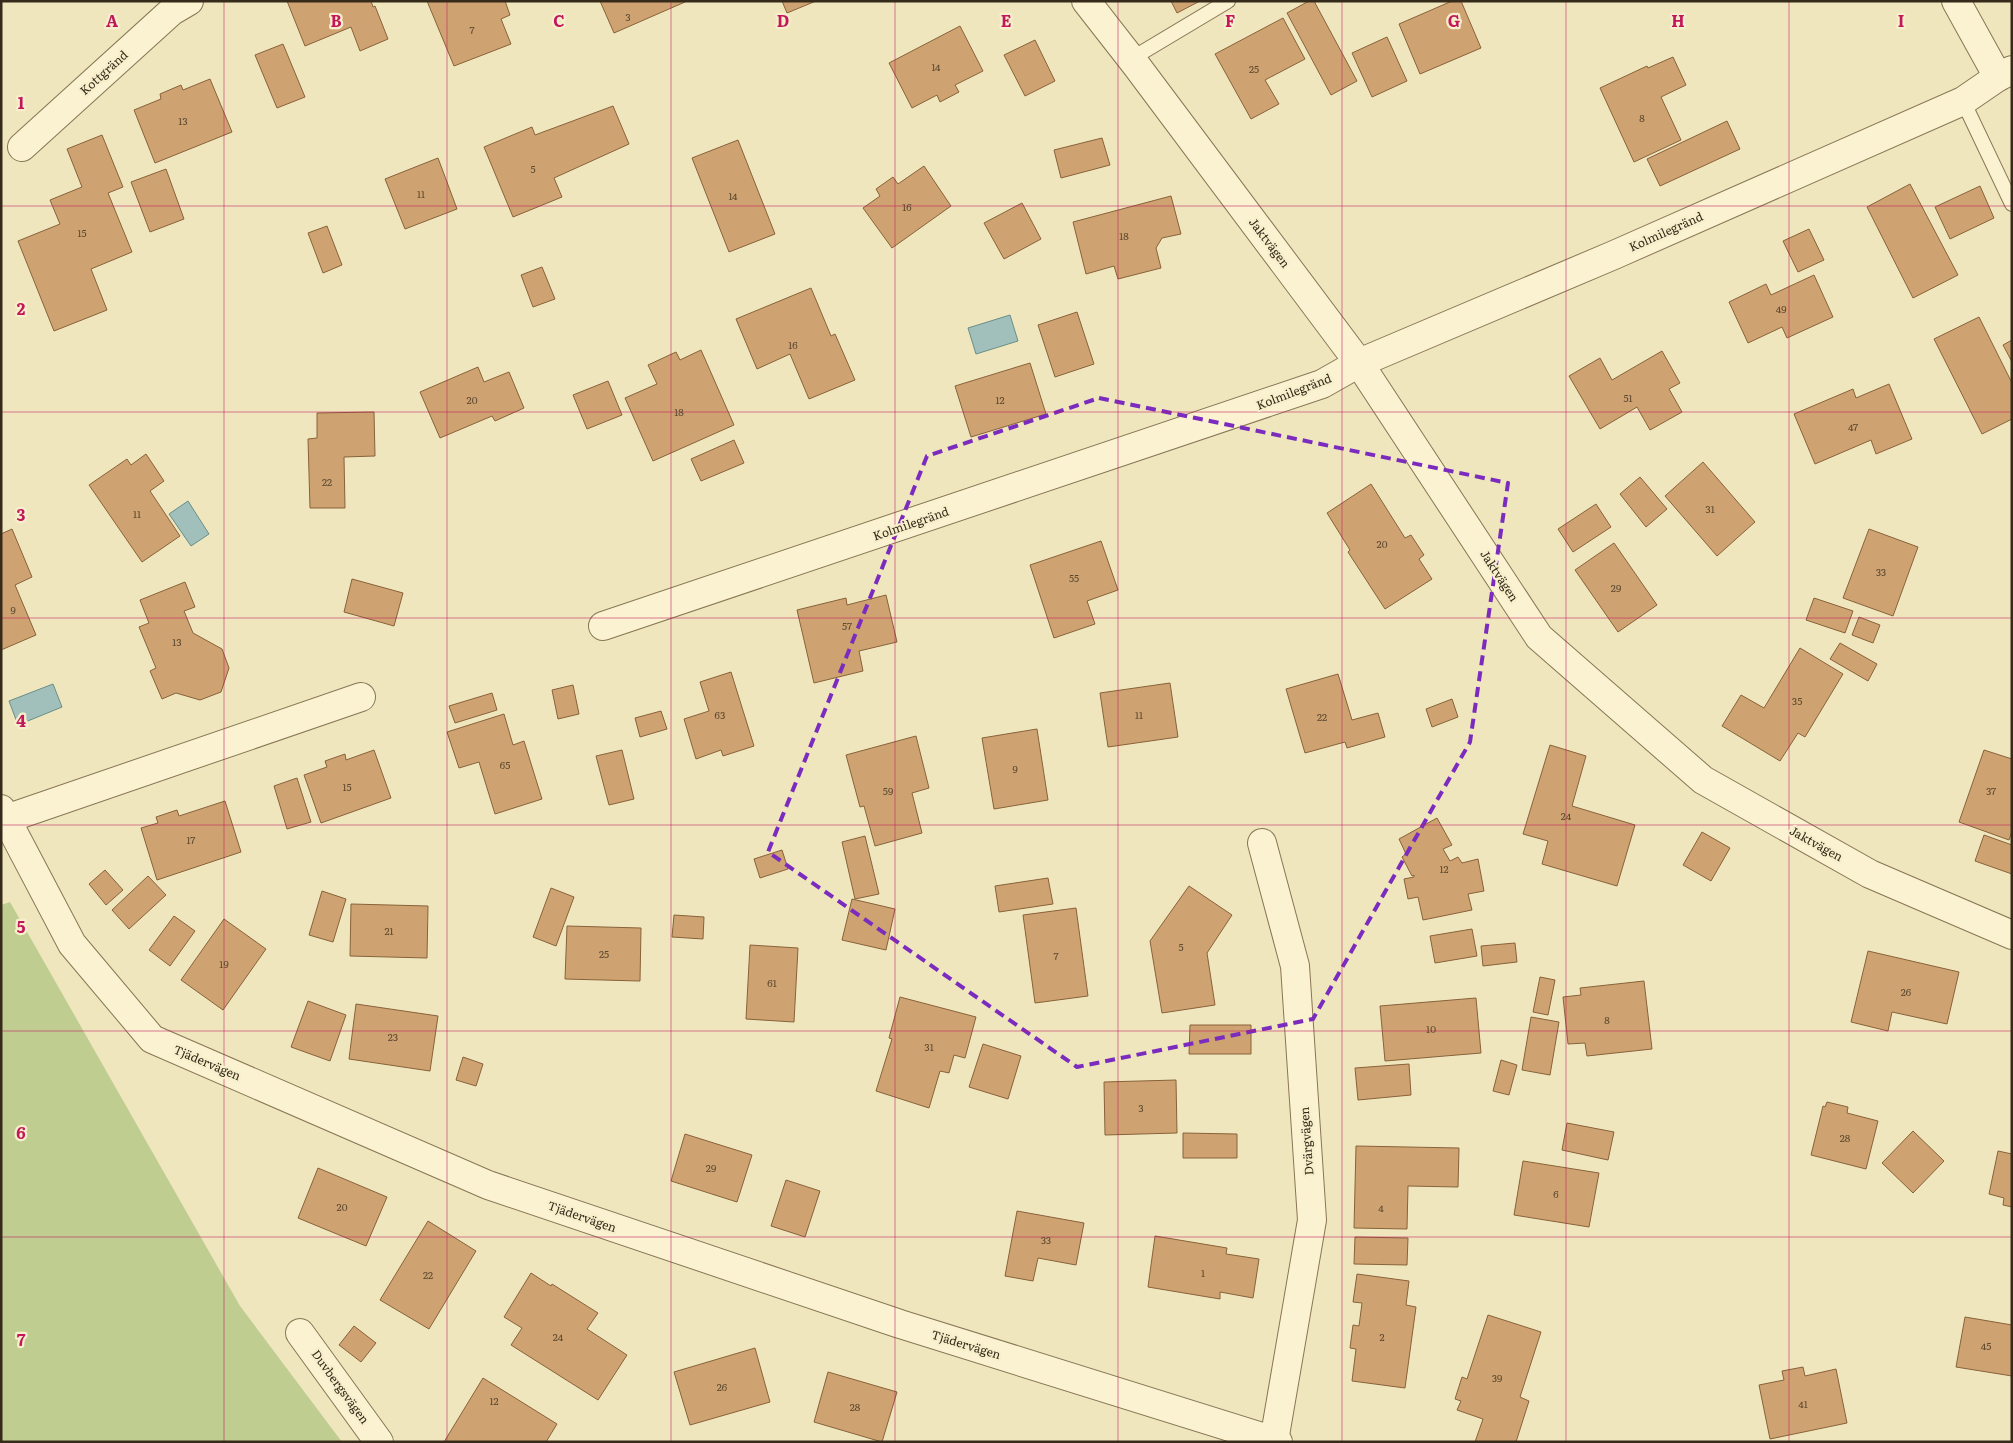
<svg xmlns="http://www.w3.org/2000/svg" width="2013" height="1443" viewBox="0 0 2013 1443" font-family="Literata,serif">
  <style>
    .green { fill: #bfcd91 }
    .water { fill: #a1c0bb; stroke: #688e89 }
    .building { fill: #cfa371; stroke: #88623a }
    .lines { fill: none; stroke-linecap: round; stroke-linejoin: round }
    .lane-casing { stroke: #887655; stroke-width: 16 }
    .street-casing { stroke: #887655; stroke-width: 30 }
    .lane { stroke: #faf2d0; stroke-width: 14 }
    .street { stroke: #faf2d0; stroke-width: 28 }
    .marked { fill: none; stroke: #7b2cbf; stroke-width: 4; stroke-dasharray: 10 6; stroke-linejoin: round }
    .grid { fill: none; stroke: #c2185b; stroke-width: 1; stroke-opacity: 0.55 }
    .labels { text-anchor: middle; stroke-width: 4.5; stroke-linejoin: round; paint-order: stroke }
    .number-label { font-size: 10px; fill: #5c4930 }
    .street-label { font-size: 12px; fill: #362b1b; stroke: #f7efcc }
    .grid-label { font-size: 16px; text-anchor: middle; font-weight: bold; fill: #c2185b; stroke: #f7efcc; stroke-width: 4.5; stroke-linejoin: round; paint-order: stroke }
  </style>
  <rect width="100%" height="100%" fill="#efe6bd"/>
  <path class="green" d="M10 902 240 1306 342 1442H1V905Z"/>
  <g class="water">
    <path d="M1010 315 1018 341 976 354 968 328Z"/>
    <path d="M188 501 209 534 191 546 169 514Z"/>
    <path d="M53 684 62 707 18 725 9 701Z"/>
  </g>
  <g class="building">
    <path d="M287 1H371L373 7 375 6 388 39 360 51 351 27 305 46Z"/>
    <path d="M427 1H505L510 15 501 19 511 44 454 66Z"/>
    <path d="M600 1H685V2L614 33Z"/>
    <path d="M782 1H816L787 13Z"/>
    <path d="M1171 1H1200L1177 13Z"/>
    <path d="M1309 1H1314L1357 81 1331 95 1287 13Z"/>
    <path d="M1452 1H1461L1481 48 1420 74 1399 24Z"/>
    <path d="M1283 18 1305 59 1265 80 1279 104 1251 119 1215 54Z"/>
    <path d="M960 26 983 71 955 85 959 92 940 102 937 95 912 108 889 63Z"/>
    <path d="M1387 37 1407 81 1372 97 1352 53Z"/>
    <path d="M1035 40 1055 81 1025 96 1004 55Z"/>
    <path d="M283 44 305 97 277 108 255 55Z"/>
    <path d="M1673 57 1686 85 1661 97 1681 140 1634 162 1600 88 1647 66 1648 68Z"/>
    <path d="M210 79 232 132 155 163 134 110 161 99 160 94 181 85 183 90Z"/>
    <path d="M613 106 629 144 554 178 562 197 513 217 484 147 532 127 535 135Z"/>
    <path d="M1727 121 1740 149 1660 186 1647 159Z"/>
    <path d="M102 135 123 187 108 193 132 252 91 269 107 310 54 331 18 241 60 224 50 200 82 187 67 149Z"/>
    <path d="M1102 138 1110 165 1061 178 1054 150Z"/>
    <path d="M738 140 775 234 729 252 692 158Z"/>
    <path d="M438 158 457 209 405 229 385 179Z"/>
    <path d="M924 166 951 206 892 248 863 208 880 196 876 189 893 177 898 184Z"/>
    <path d="M166 169 184 219 150 232 131 182Z"/>
    <path d="M1910 184 1958 275 1913 298 1867 207Z"/>
    <path d="M1980 186 1994 218 1950 239 1935 207Z"/>
    <path d="M1171 196 1181 234 1162 238 1156 248 1161 268 1118 279 1114 266 1086 274 1073 222Z"/>
    <path d="M1022 203 1041 239 1004 259 984 223Z"/>
    <path d="M327 226 342 265 323 273 308 233Z"/>
    <path d="M1809 229 1824 260 1798 272 1783 241Z"/>
    <path d="M542 267 555 299 533 307 521 275Z"/>
    <path d="M1814 275 1833 317 1787 338 1782 327 1748 343 1729 302 1766 284 1771 295Z"/>
    <path d="M811 288 831 336 835 334 855 380 809 399 790 354 757 369 736 319Z"/>
    <path d="M1077 312 1094 364 1055 377 1038 325Z"/>
    <path d="M1979 317 2012 383V419L1982 434 1934 339Z"/>
    <path d="M2012 340V362L2003 345Z"/>
    <path d="M701 350 734 425 653 461 625 398 657 384 648 365 676 352 680 360Z"/>
    <path d="M1662 351 1680 383 1669 389 1682 412 1650 430 1637 407 1600 429 1569 376 1600 358 1612 380Z"/>
    <path d="M1030 363 1046 414 971 437 955 386Z"/>
    <path d="M478 367 484 382 509 372 524 408 495 421 492 416 440 438 420 392Z"/>
    <path d="M608 381 622 415 587 429 573 395Z"/>
    <path d="M1889 384 1912 439 1876 454 1871 440 1815 464 1794 414 1853 389 1856 398Z"/>
    <path d="M374 412 375 456 344 457 345 508H310L308 439 317 438V413Z"/>
    <path d="M734 440 744 463 701 481 691 459Z"/>
    <path d="M146 454 164 481 150 491 180 536 142 562 89 485 127 459 131 465Z"/>
    <path d="M1703 462 1755 522 1717 556 1665 496Z"/>
    <path d="M1640 477 1667 509 1646 527 1620 494Z"/>
    <path d="M1371 484 1405 538 1411 535 1424 555 1419 559 1432 579 1385 609 1348 552 1350 550 1327 513Z"/>
    <path d="M1596 504 1611 527 1573 552 1558 529Z"/>
    <path d="M12 529 32 577 15 585 36 635 1 650V534Z"/>
    <path d="M1869 529 1918 547 1893 616 1843 598Z"/>
    <path d="M1101 541 1118 590 1087 601 1095 624 1054 638 1030 565Z"/>
    <path d="M1614 543 1657 605 1618 632 1575 570Z"/>
    <path d="M352 579 403 593 394 626 344 612Z"/>
    <path d="M185 582 195 607 184 611 193 633 222 649 229 668 221 692 200 700 176 693 162 699 150 671 156 668 139 627 149 623 140 600Z"/>
    <path d="M886 595 897 642 859 651 863 671 814 683 797 610 846 598 847 605Z"/>
    <path d="M1814 598 1853 611 1845 633 1806 620Z"/>
    <path d="M1859 617 1880 625 1873 643 1852 635Z"/>
    <path d="M1840 643 1877 664 1868 681 1830 659Z"/>
    <path d="M1800 648 1843 674 1805 737 1798 733 1780 761 1722 726 1741 695 1764 708Z"/>
    <path d="M731 672 754 746 723 756 721 750 696 759 684 719 709 711 700 682Z"/>
    <path d="M1338 674 1352 720 1378 713 1385 737 1347 748 1345 742 1305 753 1286 689Z"/>
    <path d="M1170 683 1178 737 1108 747 1100 693Z"/>
    <path d="M573 685 579 714 558 719 552 690Z"/>
    <path d="M492 693 497 710 455 723 449 706Z"/>
    <path d="M1452 699 1458 717 1432 727 1426 709Z"/>
    <path d="M661 711 667 729 640 737 635 718Z"/>
    <path d="M504 714 513 745 524 741 542 799 495 814 479 762 459 768 447 732Z"/>
    <path d="M1037 729 1048 800 994 809 982 738Z"/>
    <path d="M916 736 929 788 912 793 922 833 875 846 864 806 860 807 846 755Z"/>
    <path d="M1550 745 1586 756 1572 806 1635 825 1617 886 1542 864 1548 841 1523 834Z"/>
    <path d="M374 750 391 798 321 823 304 775 327 767 325 761 345 754 346 760Z"/>
    <path d="M622 750 634 799 609 805 596 756Z"/>
    <path d="M1984 750 2012 759V831L2009 840 1959 822Z"/>
    <path d="M297 778 311 822 287 829 274 786Z"/>
    <path d="M225 801 241 852 157 880 141 828 158 823 156 817 177 810 179 816Z"/>
    <path d="M1437 818 1452 845 1443 849 1450 861 1458 857 1462 863 1478 859 1484 891 1468 894 1472 910 1423 920 1418 897 1408 899 1404 879 1414 877V875L1412 876 1402 857 1406 854 1399 839Z"/>
    <path d="M1702 832 1730 848 1711 881 1683 865Z"/>
    <path d="M1984 835 2012 845V874L1975 861Z"/>
    <path d="M865 836 879 894 855 899 842 842Z"/>
    <path d="M782 850 788 869 760 878 754 859Z"/>
    <path d="M105 870 123 890 106 905 89 884Z"/>
    <path d="M148 876 166 895 129 929 112 910Z"/>
    <path d="M1048 878 1053 904 999 912 995 886Z"/>
    <path d="M1189 886 1232 915 1207 953 1215 1005 1162 1013 1150 941Z"/>
    <path d="M551 888 574 897 556 946 533 937Z"/>
    <path d="M322 891 346 899 333 942 309 935Z"/>
    <path d="M852 899 895 909 886 950 842 940Z"/>
    <path d="M351 904 428 906 427 958 350 956Z"/>
    <path d="M1076 908 1088 996 1035 1003 1023 915Z"/>
    <path d="M674 915 704 917 703 939 672 937Z"/>
    <path d="M174 916 195 931 170 966 149 950Z"/>
    <path d="M224 919 266 949 223 1010 181 980Z"/>
    <path d="M567 926 641 928 640 981 565 979Z"/>
    <path d="M1472 929 1477 956 1435 963 1430 936Z"/>
    <path d="M1515 943 1517 962 1483 966 1481 946Z"/>
    <path d="M750 945 798 948 794 1022 746 1019Z"/>
    <path d="M1868 951 1959 972 1947 1024 1892 1012 1888 1031 1851 1022Z"/>
    <path d="M1540 977 1555 980 1548 1015 1533 1012Z"/>
    <path d="M1644 981 1652 1049 1587 1056 1585 1043 1568 1044 1563 997 1581 995 1580 988Z"/>
    <path d="M900 997 976 1017 965 1058 954 1055 949 1073 940 1071 929 1108 876 1091 892 1039 889 1038Z"/>
    <path d="M1476 998 1481 1053 1385 1061 1380 1006Z"/>
    <path d="M308 1001 346 1015 330 1061 291 1047Z"/>
    <path d="M356 1004 438 1016 430 1071 349 1059Z"/>
    <path d="M1531 1017 1559 1022 1550 1075 1522 1070Z"/>
    <path d="M1190 1025H1251V1054H1189Z"/>
    <path d="M983 1044 1021 1056 1008 1099 969 1087Z"/>
    <path d="M463 1057 483 1064 476 1086 456 1080Z"/>
    <path d="M1501 1060 1517 1065 1509 1095 1493 1091Z"/>
    <path d="M1409 1064 1411 1095 1358 1100 1355 1068Z"/>
    <path d="M1176 1080 1177 1133 1105 1135 1104 1082Z"/>
    <path d="M1827 1102 1848 1107 1847 1113 1878 1121 1866 1169 1811 1155 1823 1106 1825 1107Z"/>
    <path d="M1567 1123 1614 1132 1608 1160 1562 1150Z"/>
    <path d="M1913 1131 1944 1161 1913 1193 1882 1163Z"/>
    <path d="M1183 1133 1237 1134V1158H1183Z"/>
    <path d="M685 1134 752 1155 737 1202 671 1181Z"/>
    <path d="M1356 1146 1459 1148 1458 1187 1408 1186 1407 1229 1354 1228Z"/>
    <path d="M1998 1151 2012 1154V1207L2003 1205 2004 1198 1989 1194Z"/>
    <path d="M1523 1161 1599 1173 1589 1227 1514 1215Z"/>
    <path d="M318 1168 387 1197 366 1246 298 1218Z"/>
    <path d="M786 1180 820 1191 805 1237 771 1226Z"/>
    <path d="M1017 1211 1084 1223 1076 1265 1038 1258 1033 1281 1005 1276Z"/>
    <path d="M428 1221 476 1251 429 1329 380 1300Z"/>
    <path d="M1155 1236 1227 1248 1226 1254 1259 1259 1253 1298 1220 1292V1299L1148 1287Z"/>
    <path d="M1355 1237 1408 1238 1407 1265 1354 1264Z"/>
    <path d="M531 1273 551 1286 552 1284 598 1313 587 1329 627 1355 598 1400 511 1345 522 1328 504 1317Z"/>
    <path d="M1357 1274 1409 1281 1406 1305 1416 1307 1405 1388 1352 1381 1356 1349 1350 1348 1353 1325 1359 1326 1362 1303 1353 1302Z"/>
    <path d="M1488 1315 1541 1332 1520 1397 1529 1401 1516 1442H1475L1483 1419 1457 1410 1461 1401 1455 1399 1462 1377 1467 1379Z"/>
    <path d="M1965 1317 2012 1325V1376L1956 1367Z"/>
    <path d="M354 1326 376 1343 361 1362 339 1345Z"/>
    <path d="M755 1348 770 1402 690 1425 674 1372Z"/>
    <path d="M1803 1367 1805 1376 1836 1369 1847 1423 1770 1439 1759 1385 1784 1380 1782 1371Z"/>
    <path d="M828 1372 897 1392 882 1442 814 1422Z"/>
    <path d="M483 1378 557 1424 546 1442H444Z"/>
  </g>
  <g class="lines">
    <g class="lane-casing">
      <g id="lane">
        <path d="M1131 59 1228 1"/>
        <path d="M1963 101 2012 204"/>
      </g>
    </g>
    <g class="street-casing">
      <g id="street">
        <path d="M1086 1 1136 65 1359 363 1539 637 1703 780 1870 874 2012 935"/>
        <path d="M1956 1 1998 77"/>
        <path d="M22 147 172 11 189 1"/>
        <path d="M603 626 1322 384 1359 363 1614 255 1963 101 1998 77 2012 70"/>
        <path d="M1 809 72 944 152 1039 488 1185 900 1324 1278 1442"/>
        <path d="M6 819 361 697"/>
        <path d="M1262 843 1295 966 1312 1220 1274 1441"/>
        <path d="M300 1333 379 1442"/>
      </g>
    </g>
    <use href="#lane" class="lane"/>
    <use href="#street" class="street"/>
  </g>
  <path class="marked" d="M1099 398 1508 483 1470 742 1313 1019 1077 1067 768 852 927 456Z"/>
  <path class="grid" d="M224 1V1442M447 1V1442M671 1V1442M895 1V1442M1118 1V1442M1342 1V1442M1566 1V1442M1789 1V1442M1 206H2012M1 412H2012M1 618H2012M1 825H2012M1 1031H2012M1 1237H2012"/>
  <g class="labels">
    <g class="number-label">
      <text x="628" y="21">3</text>
      <text x="472" y="34">7</text>
      <text x="936" y="71">14</text>
      <text x="1254" y="73">25</text>
      <text x="1642" y="122">8</text>
      <text x="183" y="125">13</text>
      <text x="533" y="173">5</text>
      <text x="421" y="198">11</text>
      <text x="733" y="200">14</text>
      <text x="907" y="211">16</text>
      <text x="82" y="237">15</text>
      <text x="1124" y="240">18</text>
      <text x="1781" y="313">49</text>
      <text x="793" y="349">16</text>
      <text x="1628" y="402">51</text>
      <text x="472" y="404">20</text>
      <text x="1000" y="404">12</text>
      <text x="679" y="416">18</text>
      <text x="1853" y="431">47</text>
      <text x="327" y="486">22</text>
      <text x="1710" y="513">31</text>
      <text x="137" y="518">11</text>
      <text x="1382" y="548">20</text>
      <text x="1881" y="576">33</text>
      <text x="1074" y="582">55</text>
      <text x="1616" y="592">29</text>
      <text x="13" y="614">9</text>
      <text x="847" y="630">57</text>
      <text x="177" y="646">13</text>
      <text x="1797" y="705">35</text>
      <text x="720" y="719">63</text>
      <text x="1139" y="719">11</text>
      <text x="1322" y="721">22</text>
      <text x="505" y="769">65</text>
      <text x="1015" y="773">9</text>
      <text x="347" y="791">15</text>
      <text x="888" y="795">59</text>
      <text x="1991" y="795">37</text>
      <text x="1566" y="820">24</text>
      <text x="191" y="844">17</text>
      <text x="1444" y="873">12</text>
      <text x="389" y="935">21</text>
      <text x="1181" y="951">5</text>
      <text x="604" y="958">25</text>
      <text x="1056" y="960">7</text>
      <text x="224" y="968">19</text>
      <text x="772" y="987">61</text>
      <text x="1906" y="996">26</text>
      <text x="1607" y="1024">8</text>
      <text x="1431" y="1033">10</text>
      <text x="393" y="1041">23</text>
      <text x="929" y="1051">31</text>
      <text x="1141" y="1112">3</text>
      <text x="1845" y="1142">28</text>
      <text x="711" y="1172">29</text>
      <text x="1556" y="1198">6</text>
      <text x="342" y="1211">20</text>
      <text x="1381" y="1212">4</text>
      <text x="1046" y="1244">33</text>
      <text x="1203" y="1277">1</text>
      <text x="428" y="1279">22</text>
      <text x="558" y="1341">24</text>
      <text x="1382" y="1341">2</text>
      <text x="1986" y="1350">45</text>
      <text x="1497" y="1382">39</text>
      <text x="722" y="1391">26</text>
      <text x="494" y="1405">12</text>
      <text x="1803" y="1408">41</text>
      <text x="855" y="1411">28</text>
    </g>
    <g class="street-label">
      <text transform="translate(104 73) rotate(-42)" y="4">Kottgränd</text>
      <text transform="translate(1666 232) rotate(-24)" y="4">Kolmilegränd</text>
      <text transform="translate(1269 243) rotate(53)" y="4">Jaktvägen</text>
      <text transform="translate(1294 392) rotate(-21)" y="4">Kolmilegränd</text>
      <text transform="translate(911 524) rotate(-19)" y="4">Kolmilegränd</text>
      <text transform="translate(1499 576) rotate(57)" y="4">Jaktvägen</text>
      <text transform="translate(1816 844) rotate(29)" y="4">Jaktvägen</text>
      <text transform="translate(207 1063) rotate(23)" y="4">Tjädervägen</text>
      <text transform="translate(1307 1141) rotate(-94)" y="4">Dvärgvägen</text>
      <text transform="translate(582 1217) rotate(19)" y="4">Tjädervägen</text>
      <text transform="translate(966 1345) rotate(17)" y="4">Tjädervägen</text>
      <text transform="translate(340 1387) rotate(54)" y="4">Duvbergsvägen</text>
    </g>
  </g>
  <g class="grid-label">
    <text x="112" y="27">A</text>
    <text x="336" y="27">B</text>
    <text x="559" y="27">C</text>
    <text x="783" y="27">D</text>
    <text x="1006" y="27">E</text>
    <text x="1230" y="27">F</text>
    <text x="1454" y="27">G</text>
    <text x="1678" y="27">H</text>
    <text x="1901" y="27">I</text>
    <text x="21" y="109">1</text>
    <text x="21" y="315">2</text>
    <text x="21" y="521">3</text>
    <text x="21" y="727">4</text>
    <text x="21" y="933">5</text>
    <text x="21" y="1139">6</text>
    <text x="21" y="1346">7</text>
  </g>
  <rect width="2013" height="1443" fill="none" stroke="#362b1b" stroke-width="5"/>
</svg>
